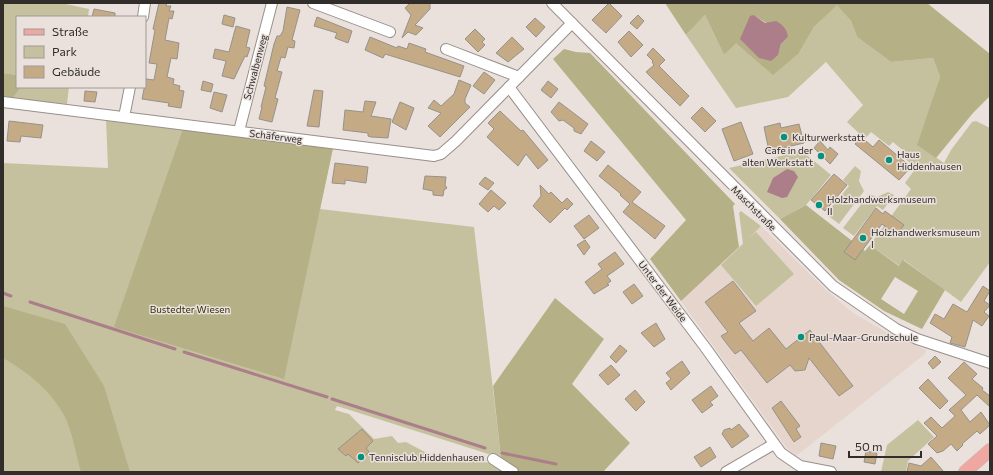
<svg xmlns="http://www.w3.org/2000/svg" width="993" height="475" viewBox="0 0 993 475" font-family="Commissioner,sans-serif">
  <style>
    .built { fill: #e5d5cc }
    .green { fill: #c5c19e }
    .forest { fill: #b5b085; fill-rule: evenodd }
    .water { fill: #ab7e8a }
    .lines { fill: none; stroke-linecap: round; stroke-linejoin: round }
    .stream { stroke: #ab7e8a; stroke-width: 3 }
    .building { fill: #c4ab86; stroke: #96928b }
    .minor-casing { stroke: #978f8b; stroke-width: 12 }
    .major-casing { stroke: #c1c0bf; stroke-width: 14 }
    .minor { stroke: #fff; stroke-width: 10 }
    .major { stroke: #efa7a1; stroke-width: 13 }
    .poi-dot { fill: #06917c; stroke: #eae1dc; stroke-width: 1.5 }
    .labels { text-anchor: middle; stroke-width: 3; stroke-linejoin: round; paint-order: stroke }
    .street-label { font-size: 10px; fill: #302d2b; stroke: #eae1dc }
    .poi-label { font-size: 10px; fill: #302d2b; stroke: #eae1dc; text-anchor: start }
    .park-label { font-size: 10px; fill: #35300c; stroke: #eae1dc }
  </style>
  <rect width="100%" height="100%" fill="#eae1dc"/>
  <path class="built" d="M761 226 826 290 853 313 886 332 926 350 925 354 796 456 787 448 681 301Z"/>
  <g class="green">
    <path d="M3 3H61L89 9 88 17H17V75L3 73Z"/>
    <path d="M837 4 851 21 857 37 891 62 933 58 940 77 918 145 944 163 951 150 972 122 976 121 990 128V262L961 302 904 260 900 266 870 245 911 189 905 183 916 168 902 156 905 152 893 142 889 146 871 132 865 139 847 122 863 105 826 62 788 97 736 108 686 35 705 15 724 55 735 43 799 53 814 27Z"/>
    <path d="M19 87H69L67 104 12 99Z"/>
    <path d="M106 119 333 148 320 209 474 227 501 458 337 406 335 410 349 414 374 439 392 436 398 443 406 442 440 460 470 458 476 461 497 464 507 472H3V163L108 168Z"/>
    <path d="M802 151 831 175 806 205 780 219 729 168Z"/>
    <path d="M855 166 861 171 859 181 864 191 839 224 826 214 849 186 843 180Z"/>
    <path d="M888 192 894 195 883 210 877 206 854 236 843 228 869 194 877 197Z"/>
    <path d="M741 211 761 226 748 239 756 232 794 274 756 306 721 265 743 244 739 213Z"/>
    <path d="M918 420 934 437 908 461 906 472H881L887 445Z"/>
  </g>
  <g class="forest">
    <path d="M665 3H927L990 54V96L973 113 936 158 917 145 940 77 933 58 891 62 857 37 851 21 837 5 814 27 799 53 773 75 736 43 724 55 705 15 686 35ZM754 15 788 37 781 44 778 55Z"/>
    <path d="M564 49 576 52 590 53 735 204 733 206 739 247 681 301 650 259 686 220 553 59Z"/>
    <path d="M3 73 17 75V87L19 89 12 99 3 98Z"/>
    <path d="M183 129 333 148 284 379 114 327Z"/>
    <path d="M806 205 865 251 870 245 899 266 903 260 945 290 922 329 884 311 839 280 780 219ZM895 277 918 291 904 314 881 299Z"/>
    <path d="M555 298 604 339 572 384 630 443 603 472H518L501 458 493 386Z"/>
    <path d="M3 306 65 324 104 386 130 472H81C76 455 73 435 66 419 52 391 29 373 3 358Z"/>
  </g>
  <g class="water">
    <path d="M754 15 765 23 776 21C783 25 787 29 788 37L781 44 778 55 771 61 759 58 740 39 750 16Z"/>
    <path d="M787 169 794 171 798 177 787 197 782 198 767 192 773 178Z"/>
  </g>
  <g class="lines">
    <g class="stream">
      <path d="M3 293 11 296"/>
      <path d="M30 302 175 349"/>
      <path d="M184 352 327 397"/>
      <path d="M332 399 485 448"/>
      <path d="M502 453 556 464"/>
    </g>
  </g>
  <g class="building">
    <path d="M159 3H167L166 6H171L169 11H174L172 19 169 18 165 40 179 43 177 59 171 58 167 77 174 79 173 84 180 86 179 90 184 91 181 108 168 106 169 103 142 99 146 79 154 80 157 64 149 63 155 30 153 29Z"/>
    <path d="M410 3H430V9L415 25 423 28 416 35 408 32 402 38 411 15 405 8Z"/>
    <path d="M609 3 622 16 606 33 592 20Z"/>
    <path d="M287 7 300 10 292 40 295 41 294 48 288 47 285 58 281 57 277 71 282 72 275 98 278 99 272 122 259 119 262 107H261L266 87 264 86 274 44 277 36H280L283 31Z"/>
    <path d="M94 9 115 13V17H92Z"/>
    <path d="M224 15 235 18 233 27 222 24Z"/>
    <path d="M638 15 644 21 637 29 630 23Z"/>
    <path d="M317 17 352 31 348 43 335 38 337 33 314 26Z"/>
    <path d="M535 18 545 27 536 37 526 27Z"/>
    <path d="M236 26 250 30 246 47 250 48 247 57 245 56 234 79 222 76 226 61 213 58 215 49 229 52Z"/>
    <path d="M475 29 485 39 482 42 485 45 478 52 465 39Z"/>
    <path d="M629 31 643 45 631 57 618 42Z"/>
    <path d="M370 37 397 48 398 46 407 49 409 43 426 49 425 52 464 66 460 77 385 54 383 58 365 50Z"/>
    <path d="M512 37 524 49 508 62 496 53Z"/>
    <path d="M653 48 665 60 659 66 689 96 680 106 646 72 654 65 652 62 653 61 647 55Z"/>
    <path d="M484 72 495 80 484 94 473 86Z"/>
    <path d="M459 80 471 85 465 99V103L470 107 440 137 428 126 441 113 428 108 434 100 441 106 454 94Z"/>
    <path d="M203 81 213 84 211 92 201 90Z"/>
    <path d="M548 81 558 89 551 98 541 90Z"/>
    <path d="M314 90 323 91 319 127 307 126Z"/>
    <path d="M85 91 97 92 95 102 84 101Z"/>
    <path d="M214 92 227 95 222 112 210 108Z"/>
    <path d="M365 101 376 102 371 116 391 119 388 138 371 137 368 136V133L343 130 345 110 363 112Z"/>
    <path d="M400 102 414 108 406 130 392 122Z"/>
    <path d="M559 102 588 124 581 134 574 131V128L563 120 559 121 551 112Z"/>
    <path d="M702 107 716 121 705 132 691 118Z"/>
    <path d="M500 111 521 131 523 130 548 160 538 169 526 154 518 166 487 137 494 129 488 123Z"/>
    <path d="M9 121 43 125 41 138 21 136 20 142 7 141Z"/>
    <path d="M741 122 753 154 734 161 722 129Z"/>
    <path d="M780 123 781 128 799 124 804 143 769 151 764 127Z"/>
    <path d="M861 137 873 147 879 140 911 167 899 180 855 144Z"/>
    <path d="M591 141 605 152 597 161 584 151Z"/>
    <path d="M820 141 828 150 830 147 838 154 830 164 814 148Z"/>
    <path d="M335 163 368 167 366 183 345 180V184L332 183Z"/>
    <path d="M608 165 641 192 632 202 665 226 655 239 623 212 630 204 620 195 621 194 599 176Z"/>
    <path d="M834 174 847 185 825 211 811 200Z"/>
    <path d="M425 176 446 177 445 185 447 188 444 190 443 196 433 195V191L423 189Z"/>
    <path d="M485 177 494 183 488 190 479 184Z"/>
    <path d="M540 185 549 194 551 192 562 203 567 198 573 204 567 210 565 208 550 223 533 206 541 196Z"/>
    <path d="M491 190 506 203 499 210 494 206 488 212 479 204Z"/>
    <path d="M876 208 883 214 885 211 904 225 896 235 882 224 855 260 844 252Z"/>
    <path d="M589 215 599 228 584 239 574 226Z"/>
    <path d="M585 240 590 247 584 255 577 245Z"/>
    <path d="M615 252 624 264 607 276 611 281 607 284 609 285 594 294 585 282 602 269 598 264Z"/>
    <path d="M733 281 756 311 739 323 753 341 769 328 786 349 810 330 853 386 839 396 809 358 805 370 795 371 790 365 767 383 741 350 735 354 727 344 721 336 728 332 705 302Z"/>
    <path d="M634 284 643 296 632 304 623 292Z"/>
    <path d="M983 286 990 291 984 301 990 305 984 312 989 316 982 326 973 320 965 347 950 343 952 337 930 323 935 314 944 319 953 304 967 312Z"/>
    <path d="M656 323 665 339 654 347 641 333Z"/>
    <path d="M620 345 627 351 616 363 610 357Z"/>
    <path d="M935 356 941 362 933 369 928 363Z"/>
    <path d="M682 361 690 373 671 390 666 383 671 379 666 373Z"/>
    <path d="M964 362 977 374 972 379 983 388 982 390 990 396V407L977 395 961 410 970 422 981 412 990 425 980 434 977 431 962 444 963 445 957 451 951 444 943 451 937 453 928 444 937 436 924 423 931 417 942 428 955 416 949 410 966 395 948 378Z"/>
    <path d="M611 365 620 375 608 385 599 375Z"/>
    <path d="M928 379 948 401 940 409 919 388Z"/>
    <path d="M711 386 718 396 710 402 713 405 702 413 692 400Z"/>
    <path d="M635 390 645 402 636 411 625 399Z"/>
    <path d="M781 401 800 426 796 429 801 437 794 442 772 408Z"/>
    <path d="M739 424 749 436 732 448 722 434 724 430 730 428 731 430Z"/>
    <path d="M362 429 373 441 366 448 369 452 358 463 348 454 346 456 338 449Z"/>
    <path d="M821 443 836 446 833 459 819 456Z"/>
    <path d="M710 447 716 457 701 467 694 457Z"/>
    <path d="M866 451 877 453 875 464 864 462Z"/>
    <path d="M931 457 944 472H907L909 463 921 466Z"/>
  </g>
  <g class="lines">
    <g class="minor-casing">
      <g id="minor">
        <path d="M313 3 390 32"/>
        <path d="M552 3 833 286 896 329 917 339 990 363"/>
        <path d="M143 17 145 3"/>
        <path d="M446 49 519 77"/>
        <path d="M509 87 705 347 781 453 800 466 831 472"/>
        <path d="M3 102 434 156 441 154 456 141 572 23"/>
        <path d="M124 117 130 87"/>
        <path d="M239 131 272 3"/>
        <path d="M493 459 513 472"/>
        <path d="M726 472 774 444"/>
      </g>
    </g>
    <g class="major-casing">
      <path id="major" d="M965 472 990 450"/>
    </g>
    <use href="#minor" class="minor"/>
    <use href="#major" class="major"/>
  </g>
  <g class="poi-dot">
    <circle cx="784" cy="137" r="4"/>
    <circle cx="821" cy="156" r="4"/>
    <circle cx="889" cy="160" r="4"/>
    <circle cx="819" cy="205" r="4"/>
    <circle cx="863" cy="238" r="4"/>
    <circle cx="801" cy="337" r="4"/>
    <circle cx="361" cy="457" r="4"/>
  </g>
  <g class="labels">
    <g class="street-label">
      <text transform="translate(255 67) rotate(-75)" y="4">Schwalbenweg</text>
      <text transform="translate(276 136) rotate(7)" y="4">Schäferweg</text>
      <text transform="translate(754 208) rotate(45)" y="4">Maschstraße</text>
      <text transform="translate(663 291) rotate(53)" y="4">Unter der Weide</text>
    </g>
    <g class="poi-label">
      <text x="792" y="141">Kulturwerkstatt</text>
      <text x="813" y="154" text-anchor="end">Cafe in der<tspan x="813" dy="12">alten Werkstatt</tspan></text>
      <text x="897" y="158">Haus<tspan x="897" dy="12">Hiddenhausen</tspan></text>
      <text x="827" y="203">Holzhandwerksmuseum<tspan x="827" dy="12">II</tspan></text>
      <text x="871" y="236">Holzhandwerksmuseum<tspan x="871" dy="12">I</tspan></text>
      <text x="809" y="341">Paul-Maar-Grundschule</text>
      <text x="369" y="461">Tennisclub Hiddenhausen</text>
    </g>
    <g class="park-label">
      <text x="190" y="313">Bustedter Wiesen</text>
    </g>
  </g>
  <rect width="993" height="475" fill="none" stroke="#302d2b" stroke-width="8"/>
  <rect x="16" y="16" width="130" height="72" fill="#eae1dc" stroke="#a09995"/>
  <rect x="24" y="29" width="20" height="6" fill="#efa7a1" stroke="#a09995"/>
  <text x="52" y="36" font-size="12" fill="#302d2b">Straße</text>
  <rect x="24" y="46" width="20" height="12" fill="#c5c19e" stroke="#a09995"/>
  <text x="52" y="56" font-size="12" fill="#302d2b">Park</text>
  <rect x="24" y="66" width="20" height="12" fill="#c4ab86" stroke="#a09995"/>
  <text x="52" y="76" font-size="12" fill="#302d2b">Gebäude</text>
  <path d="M849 451v6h72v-6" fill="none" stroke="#302d2b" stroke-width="2"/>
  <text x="855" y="451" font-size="12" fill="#302d2b" stroke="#eae1dc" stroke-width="3" paint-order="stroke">50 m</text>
</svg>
